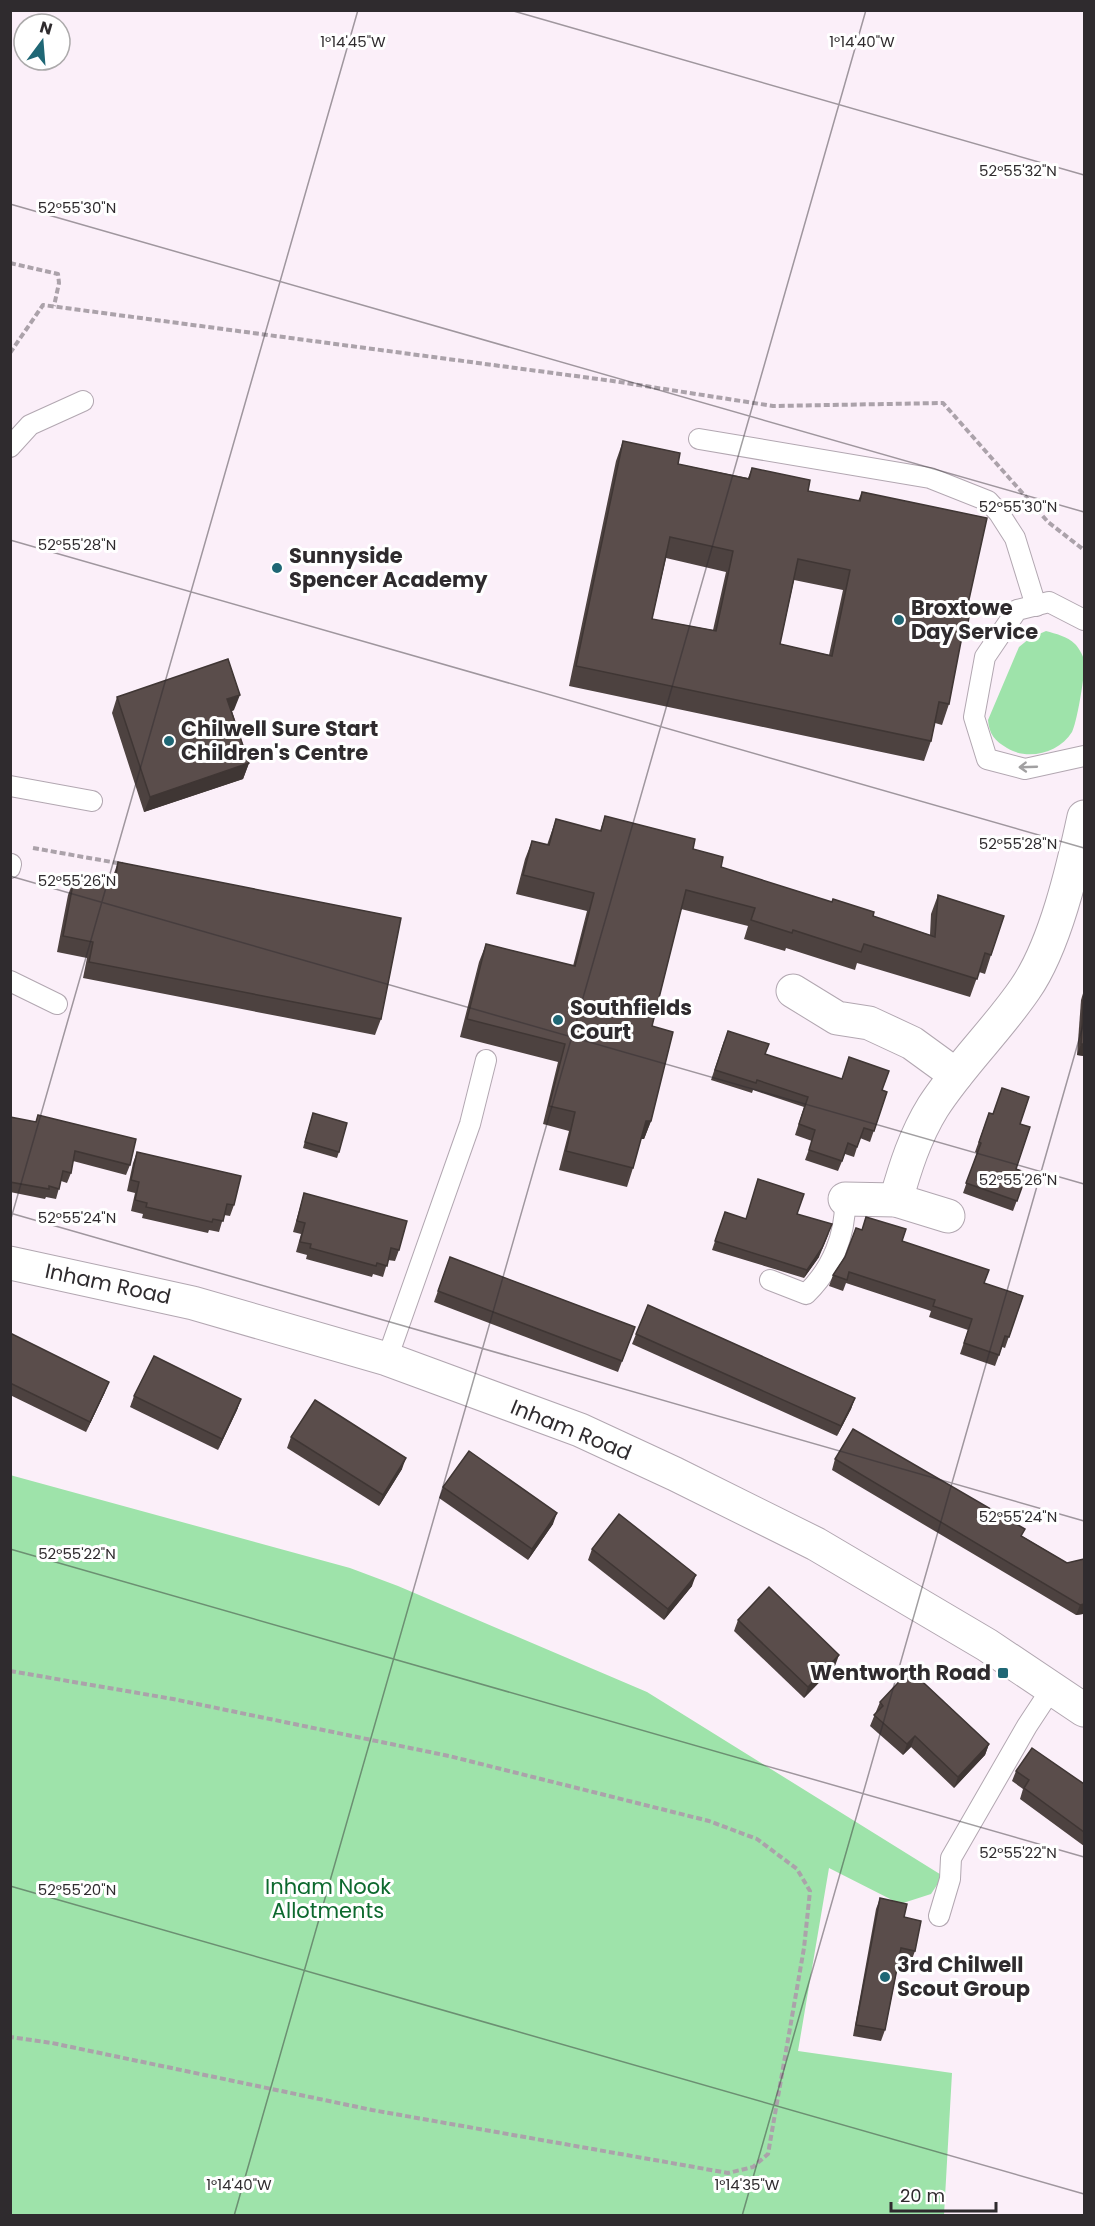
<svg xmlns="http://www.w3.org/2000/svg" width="1095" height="2226" viewBox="0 0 1095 2226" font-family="Poppins,sans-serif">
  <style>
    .green { fill: #9ee3aa }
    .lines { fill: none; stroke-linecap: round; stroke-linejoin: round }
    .service-casing { stroke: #b2a7b1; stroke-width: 22 }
    .minor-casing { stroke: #b2a7b1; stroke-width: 35 }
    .tertiary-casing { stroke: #b2a7b1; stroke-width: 35 }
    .path { stroke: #aba2aa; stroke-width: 4; stroke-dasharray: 6 3; stroke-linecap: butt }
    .service { stroke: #fff; stroke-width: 20 }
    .minor { stroke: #fff; stroke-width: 33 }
    .tertiary { stroke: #fff; stroke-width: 33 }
    .wall { fill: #4d4240; fill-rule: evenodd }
    .shaded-wall { fill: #3f3634 }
    .building { fill: #5a4d4b; stroke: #3f3634; stroke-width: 1.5; fill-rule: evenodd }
    .oneway { stroke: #a1a0a1 }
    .ticks { fill: none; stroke: #2f2b2e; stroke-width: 1.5; stroke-opacity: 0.45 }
    .poi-dot { fill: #1f6775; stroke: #fff; stroke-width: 2 }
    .labels { text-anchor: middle; stroke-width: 6; stroke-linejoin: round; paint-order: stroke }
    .poi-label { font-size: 21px; font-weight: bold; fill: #2f2b2e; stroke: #fff; text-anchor: start }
    .street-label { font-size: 21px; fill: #2f2b2e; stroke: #fff }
    .park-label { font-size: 21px; fill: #0d692e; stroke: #fff }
    .ticks-label { font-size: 15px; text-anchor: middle; fill: #2f2b2e; stroke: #fff; stroke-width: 6; stroke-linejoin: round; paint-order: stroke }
  </style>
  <rect width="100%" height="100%" fill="#fbeff9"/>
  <g class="green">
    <path d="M1046 631C1056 634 1067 636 1075 644 1078 647 1083 655 1084 660 1086 670 1077 723 1072 732 1059 753 1028 761 1007 748 995 741 989 734 988 720L1019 647 1030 638Z"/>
    <path d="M10 1475 350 1568 398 1586 647 1692 943 1876 931 1894 900 1904 829 1868 798 2051 952 2073 944 2215H11Z"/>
  </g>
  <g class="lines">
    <g class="service-casing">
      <g id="service">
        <path d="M699 439 930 478 988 501 999 513 1015 538 1036 606"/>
        <path d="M10 447 30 425 83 401"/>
        <path d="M1084 620 1049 602 1017 610 985 657 974 717 987 759 1025 769 1084 756"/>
        <path d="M10 786 92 801"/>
        <path d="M10 868 11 864"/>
        <path d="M10 981 57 1004"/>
        <path d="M770 1280 806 1294C832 1269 846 1235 845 1199"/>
        <path d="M387 1359 470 1124 486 1060"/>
        <path d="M939 1916 950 1879 951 1858 1027 1726 1052 1688"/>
      </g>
    </g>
    <g class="minor-casing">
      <g id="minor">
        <path d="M793 991 837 1018 869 1023 912 1043 956 1075"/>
        <path d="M845 1199 896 1200 948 1216"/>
        <path d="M896 1200C905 1168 915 1136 933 1107 960 1065 997 1030 1025 989 1055 946 1073 868 1084 817"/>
      </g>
    </g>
    <g class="tertiary-casing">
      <path id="tertiary" d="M10 1263 193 1303 387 1359 580 1430 675 1474 816 1544 987 1645 1084 1710"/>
    </g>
    <g class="path">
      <path d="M10 263 58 274 59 283 54 306"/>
      <path d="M10 353 43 305 613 381 773 406 943 403 1048 522 1084 550"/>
      <path d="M33 848 123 864"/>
      <path d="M10 1671 173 1699 449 1756 709 1821 757 1839 797 1869 810 1891 804 1948 768 2154 753 2167 728 2173 372 2110 52 2043 10 2037"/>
    </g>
    <use href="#service" class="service"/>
    <use href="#minor" class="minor"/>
    <use href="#tertiary" class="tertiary"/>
  </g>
  <g class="wall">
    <path d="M623 441 678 464 748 478 752 468 808 491 858 501 862 492 960 645 949 704 942 725 935 723 931 741 924 761 569 686 616 461ZM666 558 726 572 713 630 652 619ZM794 580 843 590 829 655 780 644Z"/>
    <path d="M117 697 234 710 232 711 249 763 243 779 144 812 112 713Z"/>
    <path d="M605 816 693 849 721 867 930 935 931 914 938 895 991 955 985 974 979 972 970 997 857 963 855 970 786 948 785 951 744 939 748 926 681 909 652 1026 651 1121 644 1139H641L633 1168 627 1187 559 1170 569 1131 543 1124 558 1062 460 1037 479 962 486 944 573 966 587 911 516 894 525 859 532 841 547 845 556 819 600 831Z"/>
    <path d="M118 862 381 1019 375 1035 83 978 87 958 57 952 68 895 74 879 103 884 106 878 112 879Z"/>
    <path d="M1084 990V1056L1077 1055 1081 1000Z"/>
    <path d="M724 1041 841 1079 887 1092 870 1142 860 1138 854 1157 845 1154 838 1171 805 1160 812 1141 795 1135 804 1107 753 1090 752 1093 711 1080Z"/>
    <path d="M313 1113 339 1152 337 1158 303 1148Z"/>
    <path d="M989 1113 1020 1124 1016 1169 1027 1173 1013 1211 963 1193 977 1153 975 1152Z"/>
    <path d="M38 1115 130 1165 126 1175 73 1161 71 1173 67 1183 61 1181 56 1199 46 1197 45 1199 10 1192V1117L36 1122Z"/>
    <path d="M137 1152 234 1205 230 1216 224 1215 219 1232 209 1230 208 1233 142 1218 143 1214 131 1211 135 1193 127 1191 133 1163Z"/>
    <path d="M304 1193 399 1250 395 1261 388 1260 383 1277 373 1274 372 1277 306 1259 307 1255 296 1252 301 1234 293 1232Z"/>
    <path d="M725 1212 745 1219 797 1214 819 1257 804 1278 712 1250Z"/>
    <path d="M866 1217 902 1241 984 1283 1023 1296 1005 1348 1002 1347 995 1366 960 1354 968 1330 929 1317 931 1311 846 1283 843 1291 829 1286 833 1275 862 1230Z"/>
    <path d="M450 1257 635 1327 618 1372 434 1302Z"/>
    <path d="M10 1333 105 1392 86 1432 10 1395Z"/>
    <path d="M636 1334 855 1398 851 1409 837 1436 632 1344Z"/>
    <path d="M134 1396 241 1399 237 1410 218 1450 130 1407Z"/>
    <path d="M291 1437 402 1469 379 1506 287 1448Z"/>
    <path d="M835 1459 1022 1536 1067 1563 1084 1559V1616L1083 1614 1076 1615 832 1470Z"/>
    <path d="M443 1487 553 1524 528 1560 439 1498Z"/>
    <path d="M592 1549 692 1586 664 1620 588 1560Z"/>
    <path d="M738 1620 835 1666 804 1698 734 1631Z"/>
    <path d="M880 1702 989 1744 985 1755 954 1788 911 1747 903 1755 870 1726Z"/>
    <path d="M1016 1771 1084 1784V1846L1020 1799 1023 1789 1012 1781Z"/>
    <path d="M880 1898 904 1917 915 1951 911 1962 899 1960 885 2030 881 2041 853 2036 876 1909Z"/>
  </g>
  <g class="shaded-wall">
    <path d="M967 628 959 648 963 631Z"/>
    <path d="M240 695 234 710 222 715 227 699Z"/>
    <path d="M249 763 243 779 144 812 150 797Z"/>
    <path d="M1081 1044H1084V1056L1077 1055Z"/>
    <path d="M646 1121H651L644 1139H639Z"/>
    <path d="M829 1233 819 1257 804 1278 807 1270Z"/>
    <path d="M109 1382 105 1392 86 1432 90 1422Z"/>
    <path d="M855 1398 851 1409 837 1436 841 1426Z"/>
    <path d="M241 1399 237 1410 218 1450 222 1439Z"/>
    <path d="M406 1458 402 1469 379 1506 383 1495Z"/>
    <path d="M557 1513 553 1524 528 1560 532 1549Z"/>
    <path d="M696 1575 692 1586 664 1620 668 1609Z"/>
    <path d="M1084 1604V1610L1083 1614 1076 1615 1080 1605Z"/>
    <path d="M839 1655 835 1666 804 1698 808 1687Z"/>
    <path d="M915 1736 911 1747 903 1755 907 1744Z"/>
    <path d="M989 1744 985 1755 954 1788 958 1777Z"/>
  </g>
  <g class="building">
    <path d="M623 441 680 453 678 464 749 479 752 468 810 480 808 491 860 501 862 492 987 518 966 613 969 617 967 628 963 631 949 704 939 702 931 741 576 666ZM670 537 733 551 716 631 652 619ZM798 559 850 570 832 656 780 644Z"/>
    <path d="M228 659 240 695 227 699 249 763 150 797 117 697Z"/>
    <path d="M605 816 695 839 693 849 723 857 721 867 832 902 833 899 874 912 873 916 935 937 938 895 1004 916 991 955 985 953 977 979 864 944 861 952 793 930 792 933 751 920 755 908 686 890 652 1026 673 1032 651 1121H646L633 1168 566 1151 575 1112 549 1106 565 1044 467 1019 486 944 575 966 594 893 523 875 532 841 549 845 556 819 601 831Z"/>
    <path d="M118 862 401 918 381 1019 89 962 93 942 63 936 74 879 104 885 106 878 115 880Z"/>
    <path d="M1084 991V1044H1081Z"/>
    <path d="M728 1031 769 1044 765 1054 842 1079 849 1057 889 1071 882 1090 887 1092 874 1131 864 1128 857 1147 848 1143 842 1161 809 1150 815 1130 799 1124 808 1097 757 1080 756 1083 715 1070Z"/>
    <path d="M1002 1088 1029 1097 1020 1124 1030 1127 1016 1169 1027 1173 1017 1201 966 1183 981 1143 979 1142 989 1113 993 1114Z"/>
    <path d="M313 1113 347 1123 339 1152 305 1142Z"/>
    <path d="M38 1115 136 1139 130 1165 75 1151 71 1173 63 1171 59 1189 49 1186V1189L10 1182V1117L36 1122Z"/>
    <path d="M137 1152 241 1176 234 1205 227 1204 223 1221 213 1219 212 1222 146 1207 147 1203 135 1200 139 1182 131 1180Z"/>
    <path d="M758 1179 804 1194 797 1214 832 1224 822 1248 807 1270 715 1241 725 1212 746 1219Z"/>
    <path d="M304 1193 407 1221 399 1250 391 1248 387 1266 377 1263 376 1266 310 1248 311 1244 300 1242 305 1223 297 1221Z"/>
    <path d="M866 1217 906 1229 902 1241 989 1270 984 1283 1023 1296 1009 1337 1005 1336 999 1355 964 1343 972 1319 933 1306 935 1300 849 1272 847 1280 833 1275 845 1257 856 1228 862 1230Z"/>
    <path d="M450 1257 635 1327 622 1361 438 1291Z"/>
    <path d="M648 1305 855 1398 841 1426 636 1334Z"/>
    <path d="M10 1333 109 1382 90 1422 10 1383Z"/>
    <path d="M154 1356 241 1399 222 1439 134 1396Z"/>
    <path d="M315 1400 406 1458 383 1495 291 1437Z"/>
    <path d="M853 1429 1025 1529 1021 1536 1067 1563 1084 1559V1604L1080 1605 835 1459Z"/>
    <path d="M469 1451 557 1513 532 1549 443 1487Z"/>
    <path d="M619 1514 696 1575 668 1609 592 1549Z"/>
    <path d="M769 1587 839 1655 808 1687 738 1620Z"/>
    <path d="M910 1670 989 1744 958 1777 915 1736 907 1744 874 1715 883 1706 880 1702Z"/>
    <path d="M1032 1748 1084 1784V1832L1024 1788 1029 1780 1016 1771Z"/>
    <path d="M880 1898 907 1904 904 1917 921 1921 915 1951 901 1948 885 2030 856 2025Z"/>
  </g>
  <defs><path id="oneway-shaft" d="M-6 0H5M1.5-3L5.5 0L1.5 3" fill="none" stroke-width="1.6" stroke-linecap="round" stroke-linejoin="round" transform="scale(1.5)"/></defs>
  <use class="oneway" href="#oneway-shaft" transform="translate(1028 767) rotate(178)"/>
  <path class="ticks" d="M510 10 1084 175M10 204 1084 512M10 540 1084 848M10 876 1084 1184M10 1213 1084 1521M10 1222 358 10M10 1549 1084 1857M10 1886 1084 2194M234 2216 866 10M742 2216 1084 1022"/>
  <g class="poi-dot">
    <circle cx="277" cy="568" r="6"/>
    <circle cx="899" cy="620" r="6"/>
    <circle cx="169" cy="741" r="6"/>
    <circle cx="558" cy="1020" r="6"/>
    <rect x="997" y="1667" width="12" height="12" rx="3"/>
    <circle cx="885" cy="1977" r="6"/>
  </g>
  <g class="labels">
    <g class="poi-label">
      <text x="289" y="563">Sunnyside<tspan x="289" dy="24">Spencer Academy</tspan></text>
      <text x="911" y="615">Broxtowe<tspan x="911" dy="24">Day Service</tspan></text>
      <text x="181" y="736">Chilwell Sure Start<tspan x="181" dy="24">Children's Centre</tspan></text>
      <text x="570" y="1015">Southfields<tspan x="570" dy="24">Court</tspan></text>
      <text x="991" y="1680" text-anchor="end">Wentworth Road</text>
      <text x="897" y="1972">3rd Chilwell<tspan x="897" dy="24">Scout Group</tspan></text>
    </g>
    <g class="street-label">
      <text transform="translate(108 1284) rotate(12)" y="7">Inham Road</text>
      <text transform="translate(571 1430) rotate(22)" y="7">Inham Road</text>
    </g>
    <g class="park-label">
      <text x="328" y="1894">Inham Nook<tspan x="328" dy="24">Allotments</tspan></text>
    </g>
  </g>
  <g class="ticks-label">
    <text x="353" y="47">1°14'45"W</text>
    <text x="862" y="47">1°14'40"W</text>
    <text x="1018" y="176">52°55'32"N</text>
    <text x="77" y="213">52°55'30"N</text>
    <text x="1018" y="512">52°55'30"N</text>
    <text x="77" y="550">52°55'28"N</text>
    <text x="1018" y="849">52°55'28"N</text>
    <text x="77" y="886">52°55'26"N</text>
    <text x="1018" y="1185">52°55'26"N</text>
    <text x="77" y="1223">52°55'24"N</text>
    <text x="1018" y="1522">52°55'24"N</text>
    <text x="77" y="1559">52°55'22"N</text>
    <text x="1018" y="1858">52°55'22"N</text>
    <text x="77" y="1895">52°55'20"N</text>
    <text x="239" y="2190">1°14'40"W</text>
    <text x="747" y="2190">1°14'35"W</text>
  </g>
  <rect width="1095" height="2226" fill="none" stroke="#2f2b2e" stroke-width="24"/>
  <g transform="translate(42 42) rotate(16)"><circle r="28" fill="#ffffff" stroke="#acaaab" stroke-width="1.5"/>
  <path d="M0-4.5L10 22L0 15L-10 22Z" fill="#1f6775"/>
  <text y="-9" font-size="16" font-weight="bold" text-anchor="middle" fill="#2f2b2e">N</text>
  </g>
  <path d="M891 2202v9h105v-9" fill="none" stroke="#2f2b2e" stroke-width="3"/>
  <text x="900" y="2202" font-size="18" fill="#2f2b2e" stroke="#ffffff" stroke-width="4.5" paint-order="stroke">20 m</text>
</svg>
